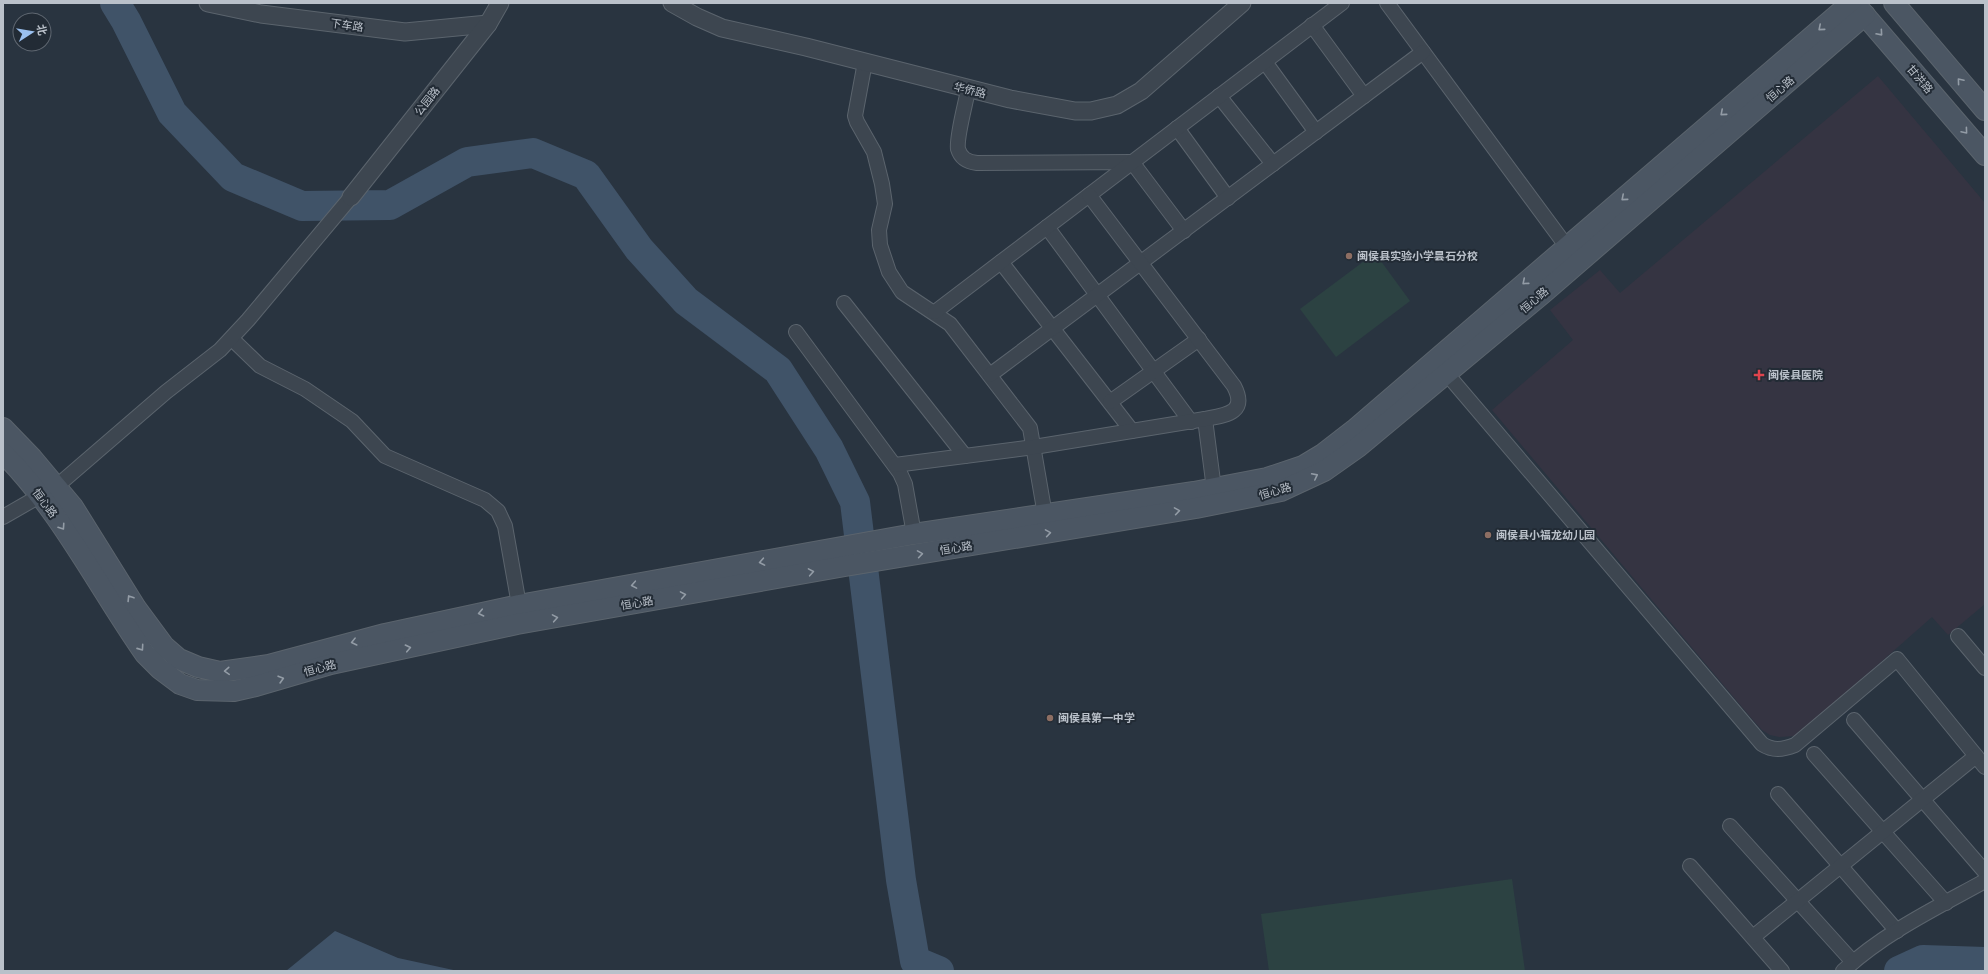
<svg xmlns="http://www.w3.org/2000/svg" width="1988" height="974" viewBox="0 0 1988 974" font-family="'Open Sans','Noto Sans SC',sans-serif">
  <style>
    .medical { fill: #353442 }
    .green { fill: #2c4242 }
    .water { fill: #405368 }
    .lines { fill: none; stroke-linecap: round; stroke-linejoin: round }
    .river { stroke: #405368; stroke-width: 30 }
    .minor-casing { stroke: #5b646d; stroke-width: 16 }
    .tertiary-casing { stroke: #5b646d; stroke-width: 19 }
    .secondary-casing { stroke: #5b646d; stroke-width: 22 }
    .minor { stroke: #3d4650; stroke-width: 14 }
    .tertiary { stroke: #3d4650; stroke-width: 17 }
    .secondary { stroke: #4b5663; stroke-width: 20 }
    .oneway { stroke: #939ca6 }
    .education-dot { fill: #8d6e63; stroke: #222b35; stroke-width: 1.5 }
    .health-dot { fill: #e0444e; stroke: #222b35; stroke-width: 1.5 }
    .labels { text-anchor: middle; stroke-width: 4; stroke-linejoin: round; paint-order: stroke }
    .street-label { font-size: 11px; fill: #bac1ca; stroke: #222b35 }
    .poi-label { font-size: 11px; font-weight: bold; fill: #bac1ca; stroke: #222b35; text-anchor: start }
  </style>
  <rect width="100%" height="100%" fill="#293440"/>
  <path class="medical" d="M1878 76 1985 203V604L1948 635 1932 617 1797 736 1779 737 1770 735 1762 730 1752 719 1492 410 1573 340 1550 310 1600 270 1620 293Z"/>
  <g class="green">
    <path d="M1375 253 1410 301 1336 357 1300 309Z"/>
    <path d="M1512 879 1525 971H1269L1261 914Z"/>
  </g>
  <path class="water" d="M335 931 398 958 458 971H286Z"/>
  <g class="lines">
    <g class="river">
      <path d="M115 3 126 21 172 113 233 177 302 206 390 205 467 162 533 153 586 175 639 249 686 301 778 370 829 449 855 502 901 880 915 961 939 971"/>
      <path d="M1899 971 1923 960 1985 962"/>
    </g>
    <g class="minor-casing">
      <g id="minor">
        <path d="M1387 3 1567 247"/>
        <path d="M1312 25 1364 96"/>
        <path d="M865 62 855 116 857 122 874 152 882 184 885 204 879 230 880 245 889 272 902 292 950 324 1030 428 1045 515"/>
        <path d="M1265 62 1316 132"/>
        <path d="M968 90C966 102 956 138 958 149 961 159 968 162 977 163L1132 162 1184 231"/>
        <path d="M1219 96 1273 164"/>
        <path d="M1177 128 1228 198"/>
        <path d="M1047 227 1191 422"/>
        <path d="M1001 262 1132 431"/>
        <path d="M844 303 965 456"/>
        <path d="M935 312 1342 3"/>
        <path d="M796 332 900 473 905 484 914 534"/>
        <path d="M232 339 260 366 305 389 352 421 385 456 485 500 498 511 505 526 519 605"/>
        <path d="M1441 367 1762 744C1773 751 1782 750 1795 745L1897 659 1985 767"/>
        <path d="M990 375 1423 52"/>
        <path d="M1110 402 1199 339"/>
        <path d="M1205 419 1214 489"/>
        <path d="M895 465 1034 447 1205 419C1226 415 1248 413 1234 386L1089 195"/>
        <path d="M3 517 57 486 166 392 220 350 248 320 351 197"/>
        <path d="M1958 636 1985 668"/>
        <path d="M1854 720 1985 872"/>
        <path d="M1814 754 1946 903"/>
        <path d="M1778 794 1897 931"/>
        <path d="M1730 826 1853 962"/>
        <path d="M1690 866 1782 971"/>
        <path d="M1753 937 1976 756"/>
        <path d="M1843 971C1884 933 1936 908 1985 881"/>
      </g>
    </g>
    <g class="tertiary-casing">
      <g id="tertiary">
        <path d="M208 3 261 14 405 32 488 24"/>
        <path d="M672 3 697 17 722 28 806 47 1010 99 1075 111H1091L1117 105 1141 91 1242 3"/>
        <path d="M351 197 488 24 500 3"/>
      </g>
    </g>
    <g class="secondary-casing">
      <g id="secondary">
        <path d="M1894 3 1985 110"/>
        <path d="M1856 5 1985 155"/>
        <path d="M3 428 32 458 73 507 136 608 164 646 179 659 198 667 220 672 269 665 385 634 519 605 914 534 1194 492 1267 478 1303 466 1323 454 1354 430 1851 3"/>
        <path d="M3 453C61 511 98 587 145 654L160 669 180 684 197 690 234 691 256 686 331 664 517 624 845 566 1196 508 1281 491 1324 471 1358 447 1542 294 1865 15"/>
      </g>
    </g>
    <use href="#minor" class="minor"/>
    <use href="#tertiary" class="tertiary"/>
    <use href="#secondary" class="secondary"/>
  </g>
  <defs><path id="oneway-chevron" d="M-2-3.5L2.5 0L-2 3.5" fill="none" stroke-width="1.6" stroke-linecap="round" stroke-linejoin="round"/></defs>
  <g class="oneway">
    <use href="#oneway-chevron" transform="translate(1821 28) rotate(139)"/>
    <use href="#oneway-chevron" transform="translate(1880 33) rotate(49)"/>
    <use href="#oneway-chevron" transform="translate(1960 81) rotate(-130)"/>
    <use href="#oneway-chevron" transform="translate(1723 113) rotate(139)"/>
    <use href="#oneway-chevron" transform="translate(1965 131) rotate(50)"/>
    <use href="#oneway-chevron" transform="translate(1624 198) rotate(139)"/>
    <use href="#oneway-chevron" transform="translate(1525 282) rotate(140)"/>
    <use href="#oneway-chevron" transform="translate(1315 476) rotate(-27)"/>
    <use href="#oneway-chevron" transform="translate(1177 511) rotate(-9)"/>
    <use href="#oneway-chevron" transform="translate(62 527) rotate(56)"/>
    <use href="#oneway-chevron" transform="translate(1048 533) rotate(-9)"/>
    <use href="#oneway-chevron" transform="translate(920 554) rotate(-9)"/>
    <use href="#oneway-chevron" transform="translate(762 562) rotate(170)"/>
    <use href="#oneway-chevron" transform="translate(811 572) rotate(-10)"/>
    <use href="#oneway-chevron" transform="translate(634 585) rotate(170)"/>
    <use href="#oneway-chevron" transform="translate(683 595) rotate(-10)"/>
    <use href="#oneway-chevron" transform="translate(130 598) rotate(-122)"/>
    <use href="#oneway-chevron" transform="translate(481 613) rotate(168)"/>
    <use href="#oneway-chevron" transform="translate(555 618) rotate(-10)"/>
    <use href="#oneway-chevron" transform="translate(354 642) rotate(166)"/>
    <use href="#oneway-chevron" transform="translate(141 648) rotate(55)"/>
    <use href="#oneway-chevron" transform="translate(408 648) rotate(-12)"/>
    <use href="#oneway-chevron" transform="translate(227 671) rotate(176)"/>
    <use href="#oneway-chevron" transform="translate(281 679) rotate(-16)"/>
  </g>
  <g class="education-dot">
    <circle cx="1349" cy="256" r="4"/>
    <circle cx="1488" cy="535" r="4"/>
    <circle cx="1050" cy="718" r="4"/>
  </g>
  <path class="health-dot" d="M1757 369h4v4h4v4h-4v4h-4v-4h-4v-4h4z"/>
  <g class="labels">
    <g class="street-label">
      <text transform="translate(347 25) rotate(8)" y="4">下车路</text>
      <text transform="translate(1920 79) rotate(50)" y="4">甘洪路</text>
      <text transform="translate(1780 89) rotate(-41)" y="4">恒心路</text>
      <text transform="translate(970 90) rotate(14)" y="4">华侨路</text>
      <text transform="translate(427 101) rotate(-52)" y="4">公园路</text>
      <text transform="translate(1534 300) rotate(-40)" y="4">恒心路</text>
      <text transform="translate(1275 491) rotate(-16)" y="4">恒心路</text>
      <text transform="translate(45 503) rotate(53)" y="4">恒心路</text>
      <text transform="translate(956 548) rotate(-9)" y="4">恒心路</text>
      <text transform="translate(637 603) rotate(-10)" y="4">恒心路</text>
      <text transform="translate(320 668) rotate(-15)" y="4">恒心路</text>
    </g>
    <g class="poi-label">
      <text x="1357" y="260">闽侯县实验小学昙石分校</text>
      <text x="1768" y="379">闽侯县医院</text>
      <text x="1496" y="539">闽侯县小福龙幼儿园</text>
      <text x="1058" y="722">闽侯县第一中学</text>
    </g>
  </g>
  <rect width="1988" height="974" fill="none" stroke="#bac1ca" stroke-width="8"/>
  <g transform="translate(32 32) rotate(78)"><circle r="19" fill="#222b35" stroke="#5f6771"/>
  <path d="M0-3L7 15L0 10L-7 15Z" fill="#9ac0ef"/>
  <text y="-6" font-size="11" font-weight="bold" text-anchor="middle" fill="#bac1ca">北</text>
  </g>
</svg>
